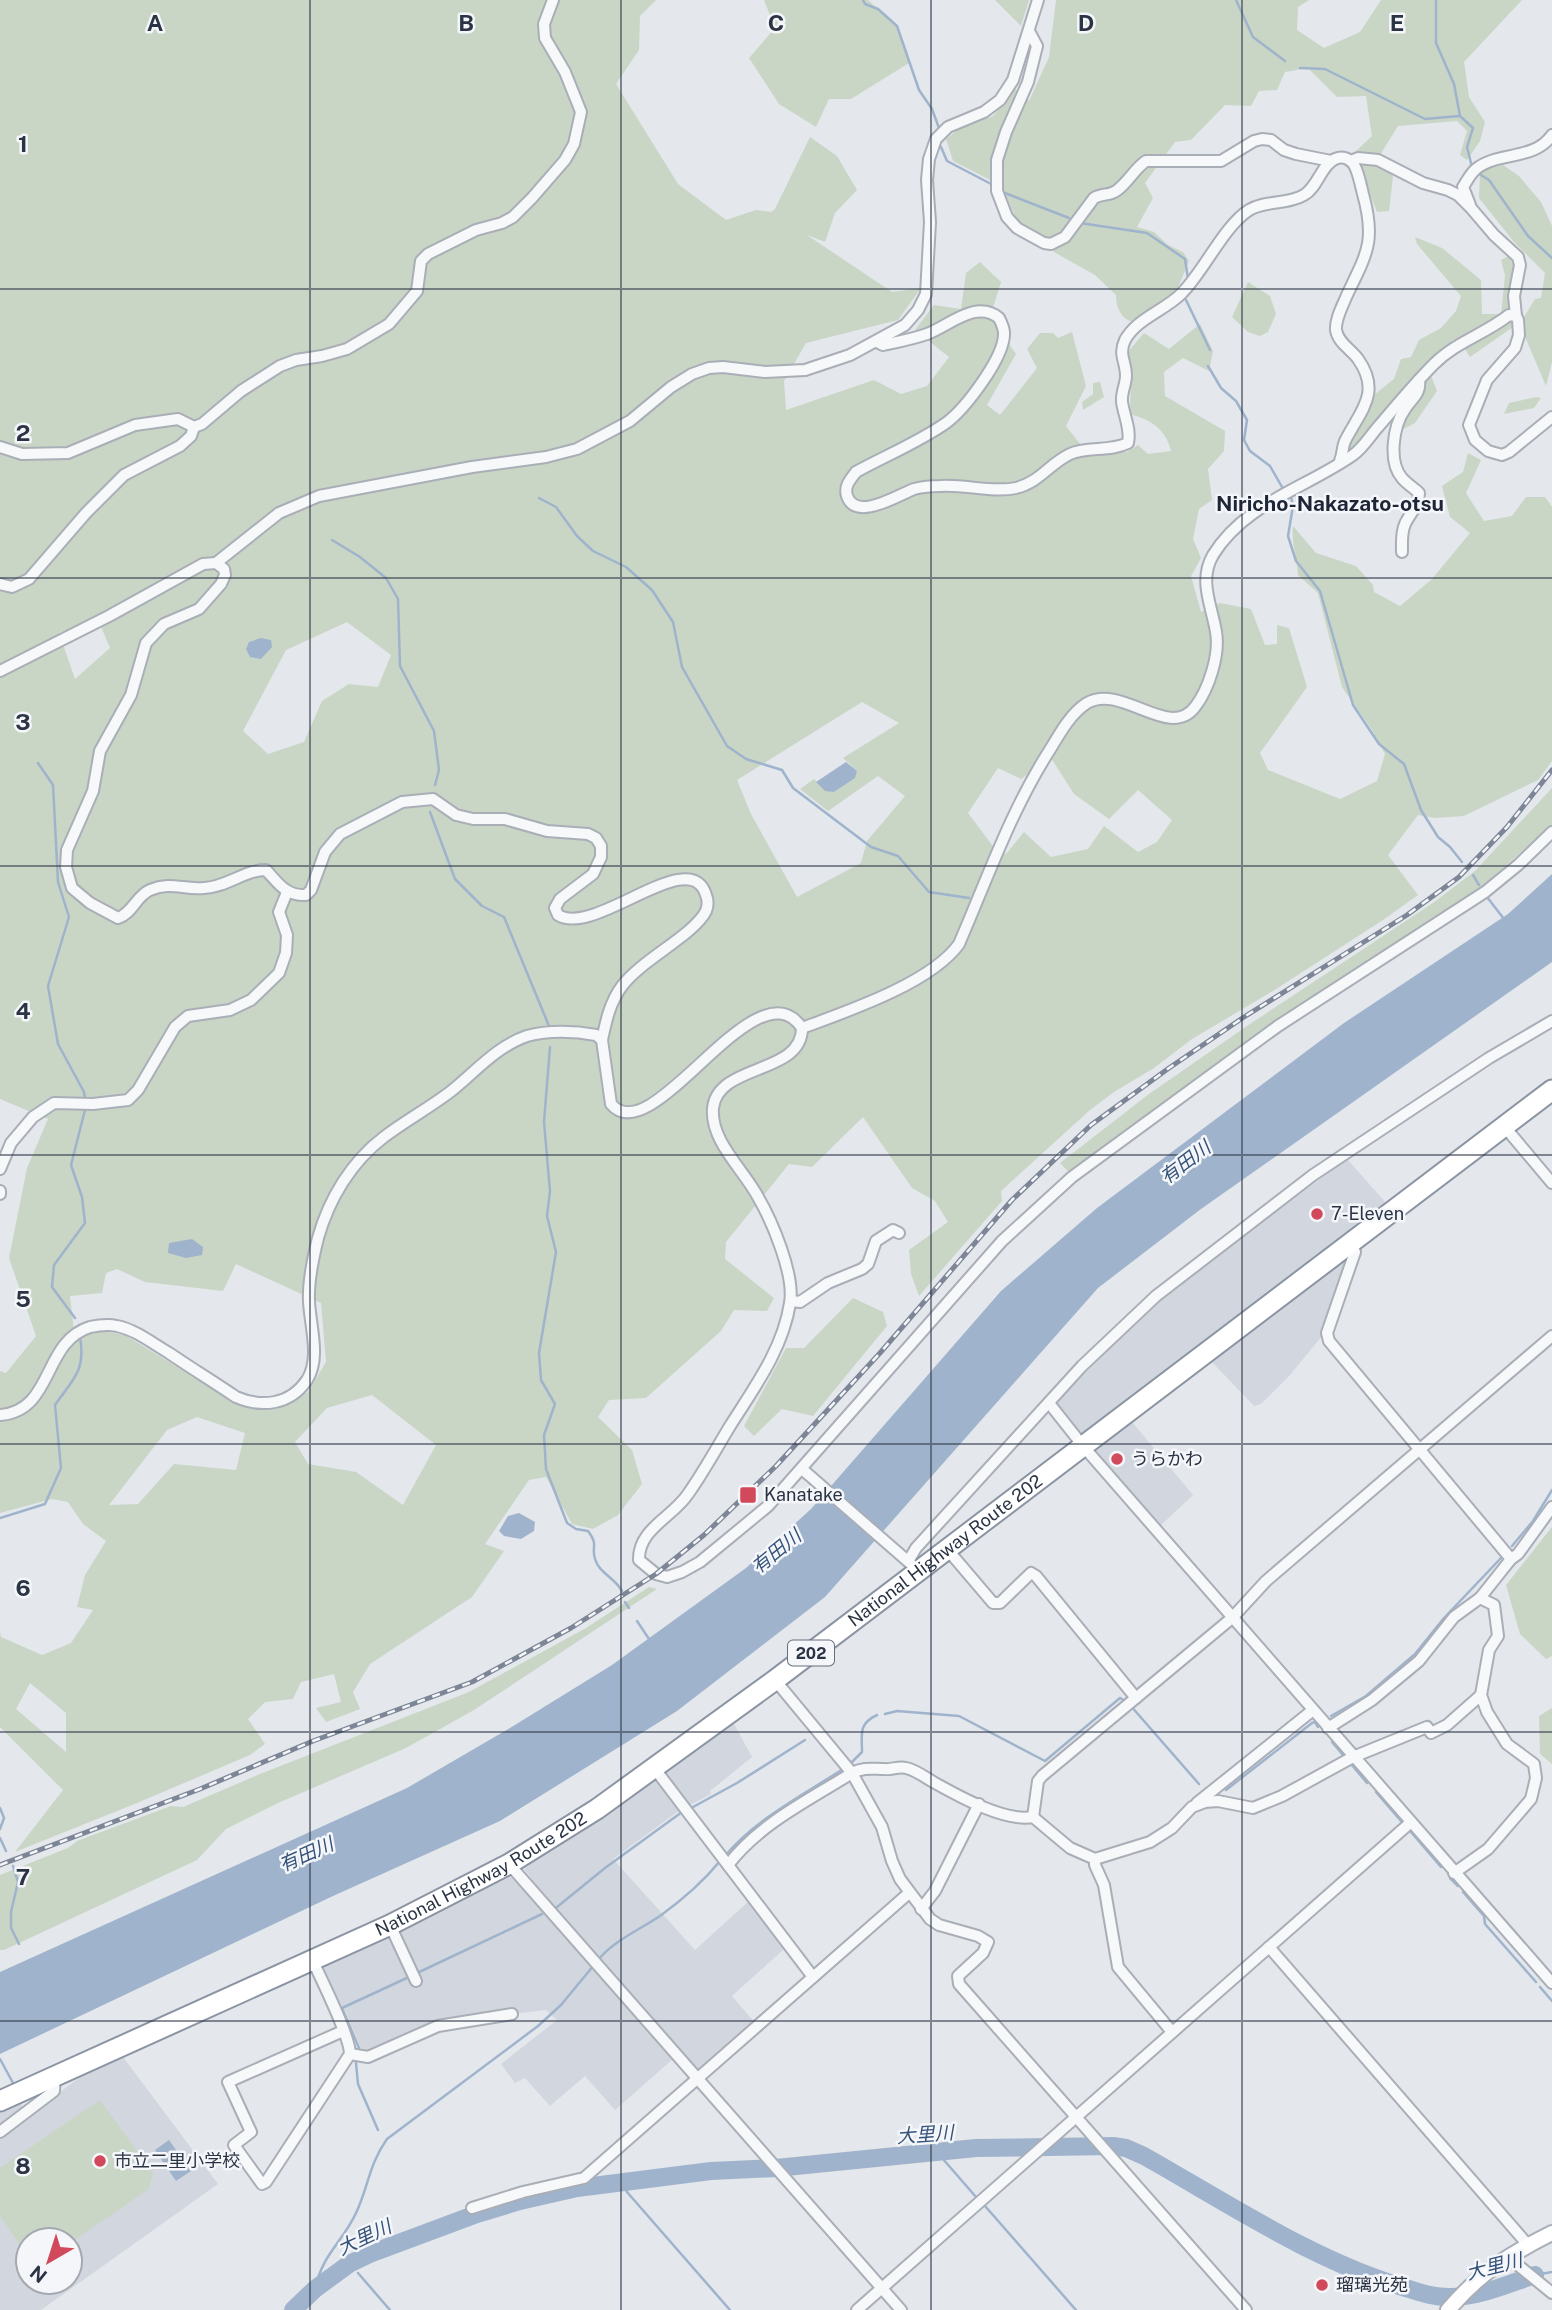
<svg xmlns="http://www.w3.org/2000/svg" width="1552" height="2310" viewBox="0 0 1552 2310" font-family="'Public Sans','Noto Sans JP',sans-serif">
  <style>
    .built { fill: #d2d6de; fill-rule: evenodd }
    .green { fill: #c9d6c5; fill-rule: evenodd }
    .water { fill: #9fb4cc }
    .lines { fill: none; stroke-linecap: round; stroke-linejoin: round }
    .stream { stroke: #9fb4cc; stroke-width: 2.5 }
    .river { stroke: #9fb4cc; stroke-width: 18 }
    .street-casing { stroke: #a9aeb7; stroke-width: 14 }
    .secondary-casing { stroke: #a9aeb7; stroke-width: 18 }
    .highway-casing { stroke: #8b94a3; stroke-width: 23 }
    .street { stroke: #f7f8fa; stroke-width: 10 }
    .secondary { stroke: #fff; stroke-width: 14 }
    .highway { stroke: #fff; stroke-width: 19 }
    .rail-casing { stroke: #7d8696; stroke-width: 5 }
    .rail { stroke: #f4f6f9; stroke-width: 2.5; stroke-dasharray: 8; stroke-linecap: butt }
    .grid { fill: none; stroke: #2b3445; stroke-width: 2; stroke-opacity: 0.55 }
    .poi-dot { fill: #d1495b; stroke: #f4f6f9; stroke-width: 2.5 }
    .labels { text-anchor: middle; stroke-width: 5; stroke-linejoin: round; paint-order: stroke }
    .shield { fill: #f4f6f9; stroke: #676e7b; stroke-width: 2 }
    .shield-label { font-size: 16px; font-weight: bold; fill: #2b3445 }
    .poi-label { font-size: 18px; fill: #2b3445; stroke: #f4f6f9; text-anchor: start }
    .street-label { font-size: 18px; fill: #2b3445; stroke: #f4f6f9 }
    .water-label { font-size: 19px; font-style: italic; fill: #34527a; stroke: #f4f6f9 }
    .quarter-label { font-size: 21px; font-weight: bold; fill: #1d2536; stroke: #f4f6f9 }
    .grid-label { font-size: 23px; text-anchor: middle; font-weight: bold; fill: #2b3445; stroke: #f4f6f9; stroke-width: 5; stroke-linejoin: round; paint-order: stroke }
  </style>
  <rect width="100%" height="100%" fill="#e4e7ec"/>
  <g class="built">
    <path d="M1347 1159 1387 1204 1082 1437 1056 1404 1111 1346 1177 1285Z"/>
    <path d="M1350 1250 1357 1257 1322 1336 1290 1375 1261 1404 1254 1406 1211 1361Z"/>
    <path d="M1132 1422 1193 1495 1160 1526 1091 1448Z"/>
    <path d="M733 1722 752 1757 710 1791 711 1794 680 1810 613 1859 695 1950 750 1900 784 1949 732 1996 756 2024 697 2074 558 1913 524 1869 575 1831 657 1778Z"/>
    <path d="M510 1877 520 1886 673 2059 615 2110 585 2076 550 2106 525 2078 515 2083 501 2064 557 2020 546 2010 439 2023 368 2054 362 2051 345 2010 338 2005 321 1966Z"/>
    <path d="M123 2057 218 2184 41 2310H0V2138L84 2074ZM28 2240H70V2282H28Z"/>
    <path d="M20 2101 24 2110 0 2128V2111Z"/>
  </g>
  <g class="green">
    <path d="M0 0H656L640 16 639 50 616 84 678 184 726 220 756 210 771 212 775 209 810 137 837 156 857 190 835 213 825 242 807 235 892 292 921 288 898 320 806 343 784 381 786 410 874 380 901 394 927 386 949 357 915 330 934 305 961 309 966 273 980 262 1001 282 990 317 1016 354 987 405 1000 415 1037 368 1027 349 1040 333H1053L1058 338 1072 332 1086 386 1066 426 1088 454 1127 452 1138 445 1148 454 1171 451C1166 429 1151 420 1130 414L1131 373 1126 354 1144 333 1169 349 1200 324 1213 351 1209 371 1183 358 1164 372 1165 396 1225 431 1224 451 1208 469 1212 500 1199 509 1193 539 1201 558 1191 576 1201 612 1220 603 1251 609 1265 645 1277 644V625L1289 628 1307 687 1260 753 1268 770 1340 799 1377 781 1385 754 1372 730 1342 687 1318 593 1298 575C1297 558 1291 543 1293 526L1316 553 1356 566 1373 585 1374 592 1400 606 1432 579 1470 533 1450 517 1442 486 1463 472 1468 453 1481 460 1466 493 1484 521 1512 516 1526 497H1545L1552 507V761L1538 780 1464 816 1435 818 1418 815 1388 855 1418 895 1383 920 1273 991 1192 1039 1154 1068 1114 1092 1090 1110 1001 1191 1002 1201 919 1296 911 1274 909 1250 948 1222 935 1201 912 1188 863 1117 812 1167 789 1164 726 1242 725 1259 774 1298 767 1311 734 1310 721 1331 646 1398 609 1400 598 1417 632 1450 642 1484 618 1515 593 1529 572 1524 546 1477 529 1480 485 1544 504 1551 472 1597 370 1664 353 1692 360 1709 326 1722 316 1708 341 1702 334 1674 301 1682 293 1699 265 1702 248 1719 265 1744 250 1755 137 1803 15 1852 63 1790 0 1727V1632L1 1637 42 1655 71 1643 93 1610 77 1607 85 1575 106 1541 83 1524 68 1502 52 1499 0 1513V1371L6 1373 36 1336 9 1258 27 1168 48 1119 0 1099ZM97 617 110 648 75 679 59 633ZM347 622 391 655 378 687 349 684 322 701 304 742 268 754 243 731 286 650ZM862 702 899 723 843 758 857 771 854 778 834 792 825 790 814 779 800 789 828 811 878 776 905 796 867 841 861 863 797 897 751 814 737 780ZM1051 758 1074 794 1109 819 1138 790 1172 820 1157 842 1138 852 1104 826 1088 849 1051 857 1024 832 1006 854 995 849 968 813 998 768 1021 779ZM236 1264 321 1303 326 1362 308 1392 284 1406 256 1409 231 1400 125 1335 98 1330 75 1340 70 1296 102 1293 106 1273 117 1269 145 1282 223 1291ZM372 1395 436 1445 403 1505 356 1472 308 1464 295 1442 327 1408ZM197 1417 245 1433 236 1470 174 1464 138 1504 109 1505 167 1430ZM30 1683 66 1713V1752L16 1709Z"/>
    <path d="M764 0H868L896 26 909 63 851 99H829L816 127 779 104 749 58 775 28Z"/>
    <path d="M995 0H1029L1021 26Z"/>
    <path d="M1056 0H1309L1298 7 1297 30 1324 48 1360 32 1381 0H1522L1464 62 1469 97 1485 122 1480 141 1467 160 1460 155 1467 131 1457 121 1398 126 1380 155 1393 177 1389 211 1377 212 1354 153 1372 136 1366 96 1337 97 1308 68 1285 72 1277 90 1259 91 1251 106 1225 105 1191 140 1175 142 1145 183 1153 198 1137 227 1154 232 1168 245 1183 252 1189 261 1177 290 1134 322C1121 320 1116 307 1116 295L1095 275 1054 252 1051 239 1017 221 1002 186 953 161 946 139 960 128 993 116 1015 89 1029 101 1049 57Z"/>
    <path d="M1503 165 1519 176 1541 202 1552 226V362L1546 386 1526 339 1524 317 1535 299 1541 298 1545 273 1514 242 1479 198 1480 171Z"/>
    <path d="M1415 237 1442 248 1481 280 1482 314H1501L1505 275 1501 260 1509 256 1517 273 1510 297 1513 327 1470 357 1463 346 1453 340 1423 366 1430 373 1437 391 1415 423 1402 430 1396 404 1374 422 1352 450 1347 444 1367 413 1374 395 1394 379 1401 359 1411 357 1419 340 1441 328 1456 311 1461 296 1417 244Z"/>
    <path d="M1248 282 1270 296 1276 314 1268 332 1260 336 1248 332 1232 317Z"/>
    <path d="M1100 382 1104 397 1083 410 1082 402 1093 394V383Z"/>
    <path d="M1536 397 1541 398 1534 408 1504 414 1509 403Z"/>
    <path d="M1552 788V825L1482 886 1266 1028 1070 1173 1060 1163 1149 1094 1247 1026 1433 903 1475 871Z"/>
    <path d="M853 1298 883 1312 887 1326 813 1416 782 1409 754 1436 744 1426 786 1348H804Z"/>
    <path d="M1552 1527V1656L1546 1659 1520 1634 1506 1585Z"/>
    <path d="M649 1587 657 1589 474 1710 406 1748 278 1803 226 1829 197 1860 4 1950H0V1875L68 1848 77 1841 171 1806 183 1807 260 1774 469 1692 586 1628Z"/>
    <path d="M1552 1708V1764L1540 1754 1539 1716Z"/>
    <path d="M100 2100 153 2173 149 2189 70 2243V2240H28V2258L0 2215V2168Z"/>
  </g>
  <g class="water">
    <path d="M261 638 271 640 272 647 261 659 250 657 246 649 249 642Z"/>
    <path d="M846 762 857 771 855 778 834 792 825 791 816 782Z"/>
    <path d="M1552 874V962L1201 1209 1098 1288 825 1597 677 1711 500 1821 333 1896 0 2054V1972L407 1788 510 1728 612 1665 746 1568 811 1509 1001 1291 1097 1208 1344 1023 1508 914Z"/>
    <path d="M192 1239 203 1247 202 1255 186 1258 168 1253 169 1243Z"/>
    <path d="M519 1513 535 1522 534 1531 521 1539 504 1536 499 1531 508 1516Z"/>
    <path d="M169 2140 191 2171 176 2181 155 2150Z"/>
  </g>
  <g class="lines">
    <g class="stream">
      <path d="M863 0 865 4 878 9 897 26 919 90 932 109 939 128"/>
      <path d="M1236 0 1253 37 1285 61"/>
      <path d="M1436 0V43L1454 84 1460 116 1473 128 1467 147 1472 167"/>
      <path d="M1300 68 1325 69 1425 119 1459 116"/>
      <path d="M941 147 947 161 993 185"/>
      <path d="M1476 172 1489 180 1528 236 1552 258"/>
      <path d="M1005 193 1069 218"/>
      <path d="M1080 223 1147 233 1185 259 1188 279"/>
      <path d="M1186 300 1210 350"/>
      <path d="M1208 366 1221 388 1236 401 1247 420 1244 440 1250 451 1270 466 1282 487"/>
      <path d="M1291 497 1293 506 1288 536 1296 561 1320 591 1353 705 1379 744 1404 764 1421 810 1438 837 1450 847 1462 862"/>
      <path d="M539 498 556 507 577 536 593 551 626 567 652 590 673 622 682 667 727 746 746 759 782 770 793 788 871 847 898 856 929 892 969 898"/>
      <path d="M332 540 360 557 386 578 398 599 400 666 434 731 439 770 435 785"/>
      <path d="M38 763 53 785 58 882 69 917 48 986 58 1044 84 1092 85 1099"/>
      <path d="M430 812 455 879 482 906 504 917 549 1026"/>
      <path d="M1473 875 1479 885"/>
      <path d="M1487 897 1504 919"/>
      <path d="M550 1047 544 1122 550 1191 547 1216 556 1252 539 1353 541 1380 555 1404 544 1435 546 1469 567 1523 576 1529 588 1531C599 1546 591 1545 595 1559 599 1573 615 1578 622 1591"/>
      <path d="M75 1318 52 1287 54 1265 85 1223 82 1197 71 1165 86 1106"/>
      <path d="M0 1518 45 1504 61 1468 55 1405C73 1379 86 1371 80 1337"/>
      <path d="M1512 1546 1533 1521 1552 1490"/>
      <path d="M625 1602 629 1608"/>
      <path d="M637 1621 651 1642"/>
      <path d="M1130 1705 1199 1784"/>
      <path d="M885 1714 897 1711 959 1716 1045 1761 1120 1698 1125 1701"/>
      <path d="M1331 1716 1366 1696 1415 1654 1444 1618 1501 1558"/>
      <path d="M1332 1742 1343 1755"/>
      <path d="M1351 1764 1367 1783"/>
      <path d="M848 1766 862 1752C862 1734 858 1724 877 1715"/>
      <path d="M1226 1790 1312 1723 1315 1722 1318 1727"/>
      <path d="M1376 1792 1401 1821"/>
      <path d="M693 1807 737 1783 805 1740"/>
      <path d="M0 1808 4 1818 0 1829"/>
      <path d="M1411 1832 1441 1867"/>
      <path d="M0 1838 6 1851"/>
      <path d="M725 1856C756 1819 803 1795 843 1769"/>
      <path d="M13 1866 18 1882 11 1912V1928L19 1944"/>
      <path d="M1450 1878 1458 1886"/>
      <path d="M1463 1892 1484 1916 1485 1924 1536 1982"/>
      <path d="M557 1907 605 1868 682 1812"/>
      <path d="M598 1960C615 1940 639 1930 660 1916 682 1900 703 1882 720 1861"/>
      <path d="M415 1974 542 1914"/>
      <path d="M1540 1987 1552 2001"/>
      <path d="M359 2048 342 2008 409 1977"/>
      <path d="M0 2059 13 2083"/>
      <path d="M356 2063 358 2084 378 2130"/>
      <path d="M936 2151 976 2197"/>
      <path d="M622 2182 627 2192 730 2310"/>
      <path d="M985 2206 1076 2310"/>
      <path d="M358 2273 390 2310"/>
      <path d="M1535 2275 1552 2272"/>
      <path d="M315 2289C323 2253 342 2243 356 2213 368 2188 369 2164 387 2139L538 2026 561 2005 594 1965"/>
    </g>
    <path class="river" d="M293 2310 315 2289 349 2264 372 2253 474 2215 520 2201 577 2188 711 2171 776 2168 976 2148 1113 2146 1126 2148 1144 2156C1226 2202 1315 2262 1406 2288 1421 2293 1436 2298 1453 2297 1482 2296 1508 2284 1535 2275"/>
    <g class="street-casing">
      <g id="street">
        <path d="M1029 31 1037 46 1028 82 1006 132 997 160V191L1007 217 1017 228 1044 243 1051 244 1065 237 1094 198C1102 193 1109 196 1116 191 1128 183 1134 169 1146 161H1221L1254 141 1262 139 1271 140 1284 150 1296 154 1331 161"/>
        <path d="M1351 161 1358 158 1378 160 1423 183 1448 190 1458 195 1471 208 1494 235 1518 257 1520 265 1514 296 1516 316"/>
        <path d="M1470 205 1463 187C1467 181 1470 174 1476 169 1498 151 1534 161 1552 135"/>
        <path d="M877 342 883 345C897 342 913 339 927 334 949 326 976 299 999 318 1001 322 1004 328 1004 333 1005 357 965 409 946 423 919 442 885 456 856 472 850 480 844 486 847 496 856 522 898 495 914 489 922 487 932 486 940 486 964 484 992 493 1016 488 1040 482 1049 464 1070 454 1086 446 1110 452 1128 443 1131 429 1124 416 1122 402 1121 393 1126 384 1126 376 1126 361 1118 355 1125 340 1137 318 1166 310 1182 293 1204 271 1224 226 1249 210 1265 200 1287 205 1304 195 1318 187 1321 165 1335 159 1344 155 1353 160 1356 169 1359 176 1361 186 1363 194 1376 241 1367 253 1347 295 1343 305 1335 319 1336 330 1338 343 1352 350 1358 359 1382 393 1360 411 1345 441 1342 448 1343 454 1340 461"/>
        <path d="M0 447 22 454 68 453 135 425 178 419 194 427 202 424 241 391 280 366 296 360 322 356 347 349 389 324 417 291 421 261 428 254 476 230 502 223 513 217 532 198 565 160 574 144 581 112 565 72 545 38 544 24 553 0"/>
        <path d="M1402 552C1402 542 1401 533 1405 524 1410 513 1419 506 1419 493 1414 488 1407 484 1402 478 1388 462 1393 426 1405 409 1412 398 1421 394 1419 380"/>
        <path d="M216 563 224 569 225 575 221 584 199 609 164 624 146 643 131 695 100 751 93 791 67 850 66 867 72 888 90 903 118 918C133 913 136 896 150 890 171 881 183 890 204 888 227 887 244 870 266 870 279 884 286 896 306 895L311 890 325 852 340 834 402 802 433 799 456 815 473 819H505L547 831 588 834 596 838 601 846V857L593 874 560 899 555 908 558 915C595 938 690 843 706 895 708 900 708 906 706 911 694 935 641 960 622 986 610 1002 606 1021 602 1040"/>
        <path d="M0 584 12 587 29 579 86 513 124 475 180 446 191 436 194 427"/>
        <path d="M0 671 109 616 203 564 216 563 279 513 319 496 472 467 546 457 577 449 630 421 671 387 692 374 709 368 723 367 765 372 805 370 850 355 905 325 918 310 926 294 930 222 927 180 929 159 936 139 948 127 984 112 1000 100 1013 80 1038 0"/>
        <path d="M802 1028C848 1011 931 983 959 944 988 877 1011 810 1051 748 1060 733 1071 713 1087 703 1122 683 1169 741 1195 707 1209 689 1220 654 1216 632 1212 606 1198 581 1213 555 1245 503 1306 488 1353 455 1363 448 1370 436 1378 427 1396 406 1414 384 1434 364 1456 342 1485 334 1509 315L1516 316 1518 320 1519 335 1515 348 1487 380 1469 425 1475 440 1488 451 1502 455 1509 452 1552 417"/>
        <path d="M1504 1126 1552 1183"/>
        <path d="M0 1169 11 1143 33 1117 54 1103 93 1104 128 1100 138 1090 175 1027 188 1016 230 1010 251 1000 279 973 286 953 287 935 279 912 287 892"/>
        <path d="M0 1191V1194"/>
        <path d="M1351 1242 1355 1252 1327 1333 1329 1341 1511 1559"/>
        <path d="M791 1301 800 1302 828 1283 862 1269 868 1264 876 1241 893 1230 899 1233"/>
        <path d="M1049 1403 1083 1446 1552 1983"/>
        <path d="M0 1415C54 1411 42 1342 90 1327 99 1325 109 1324 117 1326 136 1330 152 1343 169 1353 191 1368 214 1382 236 1397 262 1408 290 1405 307 1380 321 1358 310 1326 309 1301 308 1281 313 1258 318 1238 329 1199 351 1162 384 1137 405 1121 429 1108 450 1092 474 1073 497 1046 527 1036 548 1030 575 1031 596 1035L602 1040 611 1104C653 1154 756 960 802 1028 802 1075 718 1063 713 1108 710 1141 744 1170 758 1197 772 1221 795 1275 790 1303 783 1349 754 1388 730 1426 716 1449 703 1473 688 1494 673 1517 638 1529 639 1560L656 1574 667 1577 682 1572 700 1562 768 1506 1002 1241 1072 1177 1278 1026 1485 892 1518 865 1552 832"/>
        <path d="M802 1469 911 1564"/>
        <path d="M947 1549 993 1603H1000L1031 1573 1036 1576 1136 1698"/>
        <path d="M909 1560 916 1548 1082 1366 1156 1296 1313 1175 1489 1058 1552 1021"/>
        <path d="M775 1680 852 1773 882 1827 892 1861 900 1879 930 1919 939 1925 978 1936 988 1942 983 1953 958 1976 959 1984 1246 2310"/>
        <path d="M1328 1728 1372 1700 1419 1661 1454 1617 1480 1598 1511 1559 1518 1554 1552 1507"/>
        <path d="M655 1769 813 1977"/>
        <path d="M1197 1803 1313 1710"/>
        <path d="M1033 1817 1038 1781 1042 1776 1232 1618 1266 1581 1552 1336"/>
        <path d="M1095 1859V1865L1104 1885 1118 1967 1172 2032"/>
        <path d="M509 1864 901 2310"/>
        <path d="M728 1865C759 1824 809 1800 852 1773 864 1767 872 1769 884 1769 892 1770 898 1766 906 1768 916 1770 926 1778 935 1783 960 1797 1005 1822 1033 1817L1070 1848 1095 1859 1150 1842 1172 1828 1192 1807 1205 1802 1218 1801 1253 1808 1282 1796 1353 1757 1427 1727 1431 1733 1447 1725 1481 1695"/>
        <path d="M1454 1873 1488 1849 1531 1799 1536 1778 1534 1764 1507 1744 1487 1712 1481 1695 1489 1650 1498 1636 1494 1605 1480 1598"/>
        <path d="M921 1909 935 1891 979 1804"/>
        <path d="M390 1925 416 1981"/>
        <path d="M1269 1947 1528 2245"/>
        <path d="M312 1959C321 1979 350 2036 350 2054L266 2182 262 2184 234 2145 251 2132 228 2082 343 2031"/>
        <path d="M350 2054 368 2057 438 2026 512 2014"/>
        <path d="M0 2132 54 2091 55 2075"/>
        <path d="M472 2208 523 2192 584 2178 909 1893"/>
        <path d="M1508 2257 1552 2293"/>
        <path d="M857 2310 1410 1823"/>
      </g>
    </g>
    <g class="secondary-casing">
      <path id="secondary" d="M1448 2310C1481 2272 1508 2255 1552 2233"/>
    </g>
    <g class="highway-casing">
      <g id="highway">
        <path id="s1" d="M0 2101 390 1925 509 1864 597 1809 775 1680 1552 1090"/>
      </g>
    </g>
    <use href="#street" class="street"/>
    <use href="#secondary" class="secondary"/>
    <use href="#highway" class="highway"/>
    <g class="rail-casing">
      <path id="rail" d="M0 1865 200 1789 313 1741 472 1682 571 1628 656 1574 704 1535 776 1466 880 1353 1012 1200 1091 1125 1169 1068 1244 1017 1407 915 1459 877 1507 827 1552 770"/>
    </g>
    <use href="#rail" class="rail"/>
  </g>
  <path class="grid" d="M310 0V2310M621 0V2310M931 0V2310M1242 0V2310M0 289H1552M0 578H1552M0 866H1552M0 1155H1552M0 1444H1552M0 1732H1552M0 2021H1552"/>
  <g class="poi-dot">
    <circle cx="1317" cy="1214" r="7"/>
    <circle cx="1117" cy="1459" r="7"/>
    <rect x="739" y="1486" width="18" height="18" rx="3.5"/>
    <circle cx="100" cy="2161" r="7"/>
    <circle cx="1322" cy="2285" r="7"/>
  </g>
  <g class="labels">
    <rect class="shield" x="788" y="1640.5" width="46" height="25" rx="5"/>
    <g class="shield-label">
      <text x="811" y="1659">202</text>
    </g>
    <g class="poi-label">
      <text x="1331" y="1220">7-Eleven</text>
      <text x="1131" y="1465">うらかわ</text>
      <text x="764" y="1501">Kanatake</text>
      <text x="114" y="2167">市立二里小学校</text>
      <text x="1336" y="2291">瑠璃光苑</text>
    </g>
    <g class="street-label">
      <text dy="6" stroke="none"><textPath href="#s1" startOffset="1099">National Highway Route 202</textPath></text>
      <text dy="6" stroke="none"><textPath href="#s1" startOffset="532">National Highway Route 202</textPath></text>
    </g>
    <g class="water-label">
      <text transform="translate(1185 1162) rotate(-37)" y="7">有田川</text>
      <text transform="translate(776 1551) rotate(-39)" y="7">有田川</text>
      <text transform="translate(306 1854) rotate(-24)" y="7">有田川</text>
      <text transform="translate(925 2134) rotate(-4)" y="7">大里川</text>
      <text transform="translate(364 2237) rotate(-25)" y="7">大里川</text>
      <text transform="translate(1494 2266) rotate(-14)" y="7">大里川</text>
    </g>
    <g class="quarter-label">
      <text x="1330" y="511">Niricho-Nakazato-otsu</text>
    </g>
  </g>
  <g class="grid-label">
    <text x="155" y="31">A</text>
    <text x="466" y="31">B</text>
    <text x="776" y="31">C</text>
    <text x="1086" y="31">D</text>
    <text x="1397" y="31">E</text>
    <text x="23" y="152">1</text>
    <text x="23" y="441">2</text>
    <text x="23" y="730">3</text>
    <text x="23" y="1019">4</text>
    <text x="23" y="1307">5</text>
    <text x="23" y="1596">6</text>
    <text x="23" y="1885">7</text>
    <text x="23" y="2174">8</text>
  </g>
  <g transform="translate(49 2261) rotate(219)"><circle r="33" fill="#f4f6f9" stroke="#a4a8b1" stroke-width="2"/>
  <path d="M0-5L12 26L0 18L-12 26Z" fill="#d1495b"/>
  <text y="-10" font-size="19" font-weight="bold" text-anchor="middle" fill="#2b3445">N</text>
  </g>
</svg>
